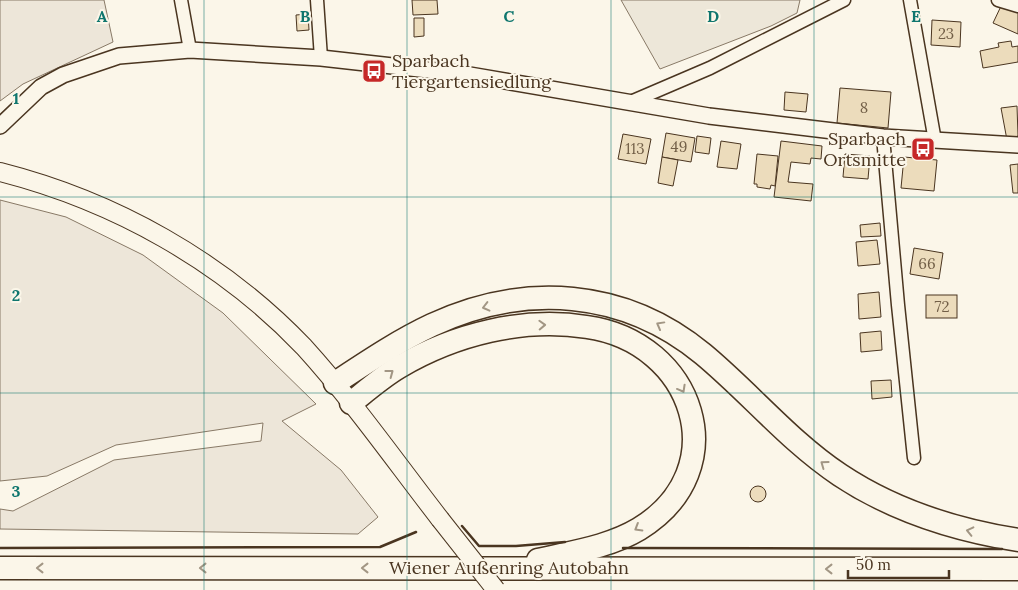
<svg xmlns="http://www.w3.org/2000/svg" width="1018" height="590" viewBox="0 0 1018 590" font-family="Lora,serif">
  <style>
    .green { fill: #ede6d9; stroke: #887966 }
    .parking { fill: #ede7d9; stroke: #887966 }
    .building { fill: #ecdcbc; stroke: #4a3520 }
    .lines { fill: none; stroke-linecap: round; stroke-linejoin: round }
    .minor-casing { stroke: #4a3520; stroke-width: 15 }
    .tertiary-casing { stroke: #4a3520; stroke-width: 18 }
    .secondary-casing { stroke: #4a3520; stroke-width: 20 }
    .motorway-casing { stroke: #4a3520; stroke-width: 25 }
    .minor { stroke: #fbf6e9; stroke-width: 12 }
    .tertiary { stroke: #fbf6e9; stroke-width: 15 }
    .secondary { stroke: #fbf6e9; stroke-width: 18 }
    .motorway { stroke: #fbf6e9; stroke-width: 22 }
    .secondary-bridge-casing { stroke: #4a3520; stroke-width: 20; stroke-linecap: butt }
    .secondary-bridge { stroke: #fbf6e9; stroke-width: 18 }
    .wall { stroke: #4a3520; stroke-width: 2.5 }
    .oneway { stroke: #a29684 }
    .grid { fill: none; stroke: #0f766e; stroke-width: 1; stroke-opacity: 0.55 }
    .labels { text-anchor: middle; stroke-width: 4; stroke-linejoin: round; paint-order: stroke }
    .number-label { font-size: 15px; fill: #725f47 }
    .poi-label { font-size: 18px; fill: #4a3520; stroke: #fbf6e9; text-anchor: start }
    .street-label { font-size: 18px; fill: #4a3520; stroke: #fbf6e9 }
    .grid-label { font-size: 16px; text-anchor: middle; font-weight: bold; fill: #0f766e; stroke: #fbf6e9; stroke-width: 4; stroke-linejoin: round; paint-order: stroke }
  </style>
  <rect width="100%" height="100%" fill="#fbf6e9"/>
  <g class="green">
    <path d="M0 0H104L113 42 23 84 0 101Z"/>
    <path d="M0 200 66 217 143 255 223 313 316 404 282 421 341 470 378 517 358 534 0 529V509L13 511 114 460 261 441 263 423 116 445 47 476 0 481Z"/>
  </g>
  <path class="parking" d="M621 0H800L797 13 771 26 660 69Z"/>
  <g class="building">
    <path d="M412 0H437L438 14 413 15Z"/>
    <path d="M1002 4 1018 11V34L993 23Z"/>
    <path d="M308 14 309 30 297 31 296 15Z"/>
    <path d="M414 18H424V36L414 37Z"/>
    <path d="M932 20 961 22 960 47 931 45Z"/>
    <path d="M1011 41 1012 47 1018 46V62L983 68 980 51 999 47 998 43Z"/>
    <path d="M840 88 891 92 888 128 837 123Z"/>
    <path d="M785 92 808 94 806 112 784 110Z"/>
    <path d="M1017 106 1018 136 1007 140 1001 108Z"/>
    <path d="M666 133 695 138 691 162 662 157Z"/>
    <path d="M623 134 651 139 646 164 618 159Z"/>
    <path d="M697 136 711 138 709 154 695 152Z"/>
    <path d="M721 141 741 144 737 169 717 167Z"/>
    <path d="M781 141 822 146 821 159 811 158 810 164 791 162 788 182 813 184 811 201 774 197Z"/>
    <path d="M757 154 778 156 775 186 771 185 770 189 757 187V184H754Z"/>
    <path d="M845 154 870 156 868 179 843 177Z"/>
    <path d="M662 157 678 160 673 186 658 183Z"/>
    <path d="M904 157 937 160 934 191 901 188Z"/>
    <path d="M1018 164V193H1013L1010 165Z"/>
    <path d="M880 223 881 236 861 237 860 225Z"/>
    <path d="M877 240 880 264 858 266 856 242Z"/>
    <path d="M914 248 943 253 939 279 910 274Z"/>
    <path d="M879 292 881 317 859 319 858 294Z"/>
    <rect x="926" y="295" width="31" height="23"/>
    <path d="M881 331 882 350 861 352 860 333Z"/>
    <path d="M891 380 892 397 872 399 871 381Z"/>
    <circle cx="758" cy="494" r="8"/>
  </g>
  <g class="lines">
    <g class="minor-casing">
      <g id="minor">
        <path d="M181 0 190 50"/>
        <path d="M317 0 321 58"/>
        <path d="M910 0 935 141"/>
        <path d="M998 0 1018 6"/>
        <path d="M633 101 710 68 844 0"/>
        <path d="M883 137 898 305 914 458"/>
      </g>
    </g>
    <g class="tertiary-casing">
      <path id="tertiary" d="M0 126 41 87 63 75 119 56 190 50 321 58 464 74 709 116 883 137 1018 145"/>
    </g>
    <g class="secondary-casing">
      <path id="secondary" d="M0 172C114 201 222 261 304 347 353 401 395 461 440 519"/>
    </g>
    <g class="motorway-casing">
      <g id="motorway">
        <path d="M335 383C367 362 398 341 432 325 525 282 624 289 703 354 750 393 789 441 840 475 894 511 955 530 1018 540"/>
        <path d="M351 403C366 391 382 377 399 367 455 334 523 317 587 327 694 342 737 469 639 529 609 547 572 552 538 560"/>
        <path d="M0 568 1018 569"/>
      </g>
    </g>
    <use href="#minor" class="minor"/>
    <use href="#tertiary" class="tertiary"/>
    <use href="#secondary" class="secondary"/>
    <use href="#motorway" class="motorway"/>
    <g class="secondary-bridge-casing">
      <path id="secondary-bridge" d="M440 519 496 590"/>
    </g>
    <use href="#secondary-bridge" class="secondary-bridge"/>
    <g class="wall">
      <path d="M462 526 479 546H516L565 542"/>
      <path d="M0 548 380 547 416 532"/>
      <path d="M623 548 1002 549"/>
    </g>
  </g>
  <defs><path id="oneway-chevron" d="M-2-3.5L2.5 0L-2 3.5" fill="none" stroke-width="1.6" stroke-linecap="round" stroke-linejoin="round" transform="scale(1.25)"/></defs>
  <g class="oneway">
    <use href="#oneway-chevron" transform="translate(486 307) rotate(166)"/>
    <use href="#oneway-chevron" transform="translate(542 325) rotate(-2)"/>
    <use href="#oneway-chevron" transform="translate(660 325) rotate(-151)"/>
    <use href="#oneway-chevron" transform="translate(390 373) rotate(-37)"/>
    <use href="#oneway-chevron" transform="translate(682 389) rotate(61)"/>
    <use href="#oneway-chevron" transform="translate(824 464) rotate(-144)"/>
    <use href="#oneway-chevron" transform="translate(638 528) rotate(149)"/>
    <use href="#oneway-chevron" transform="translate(970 531) rotate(-167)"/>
    <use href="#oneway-chevron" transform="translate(40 568) rotate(180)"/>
    <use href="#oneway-chevron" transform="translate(203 568) rotate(180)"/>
    <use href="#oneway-chevron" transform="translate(365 568) rotate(180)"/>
    <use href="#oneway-chevron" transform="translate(829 569) rotate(-180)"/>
  </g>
  <path class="grid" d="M204 0V590M407 0V590M611 0V590M814 0V590M0 197H1018M0 393H1018"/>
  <defs>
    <g id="bus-square" transform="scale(1.25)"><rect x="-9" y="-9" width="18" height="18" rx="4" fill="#c62828" stroke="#fbf6e9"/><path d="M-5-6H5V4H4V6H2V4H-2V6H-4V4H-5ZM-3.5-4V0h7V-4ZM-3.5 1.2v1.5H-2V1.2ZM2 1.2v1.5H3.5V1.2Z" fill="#fff"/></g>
  </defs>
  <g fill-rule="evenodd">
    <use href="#bus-square" x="374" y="71"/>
    <use href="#bus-square" x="923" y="149"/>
  </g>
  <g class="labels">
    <g class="number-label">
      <text x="946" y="39">23</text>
      <text x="864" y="113">8</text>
      <text x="679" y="152">49</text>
      <text x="635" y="154">113</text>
      <text x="927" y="269">66</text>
      <text x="942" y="312">72</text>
    </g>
    <g class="poi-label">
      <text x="392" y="67">Sparbach<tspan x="392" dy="21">Tiergartensiedlung</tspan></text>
      <text x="906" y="145" text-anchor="end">Sparbach<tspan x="906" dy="21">Ortsmitte</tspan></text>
    </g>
    <g class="street-label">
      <text x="509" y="574">Wiener Außenring Autobahn</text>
    </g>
  </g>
  <g class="grid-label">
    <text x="102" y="22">A</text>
    <text x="305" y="22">B</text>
    <text x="509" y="22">C</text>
    <text x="713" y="22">D</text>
    <text x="916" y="22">E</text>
    <text x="16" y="104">1</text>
    <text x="16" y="301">2</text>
    <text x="16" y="497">3</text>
  </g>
  <path d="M848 570v8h101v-8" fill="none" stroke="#4a3520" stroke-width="2.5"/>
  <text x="856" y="570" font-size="15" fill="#4a3520" stroke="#fbf6e9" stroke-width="4" paint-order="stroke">50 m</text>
</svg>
